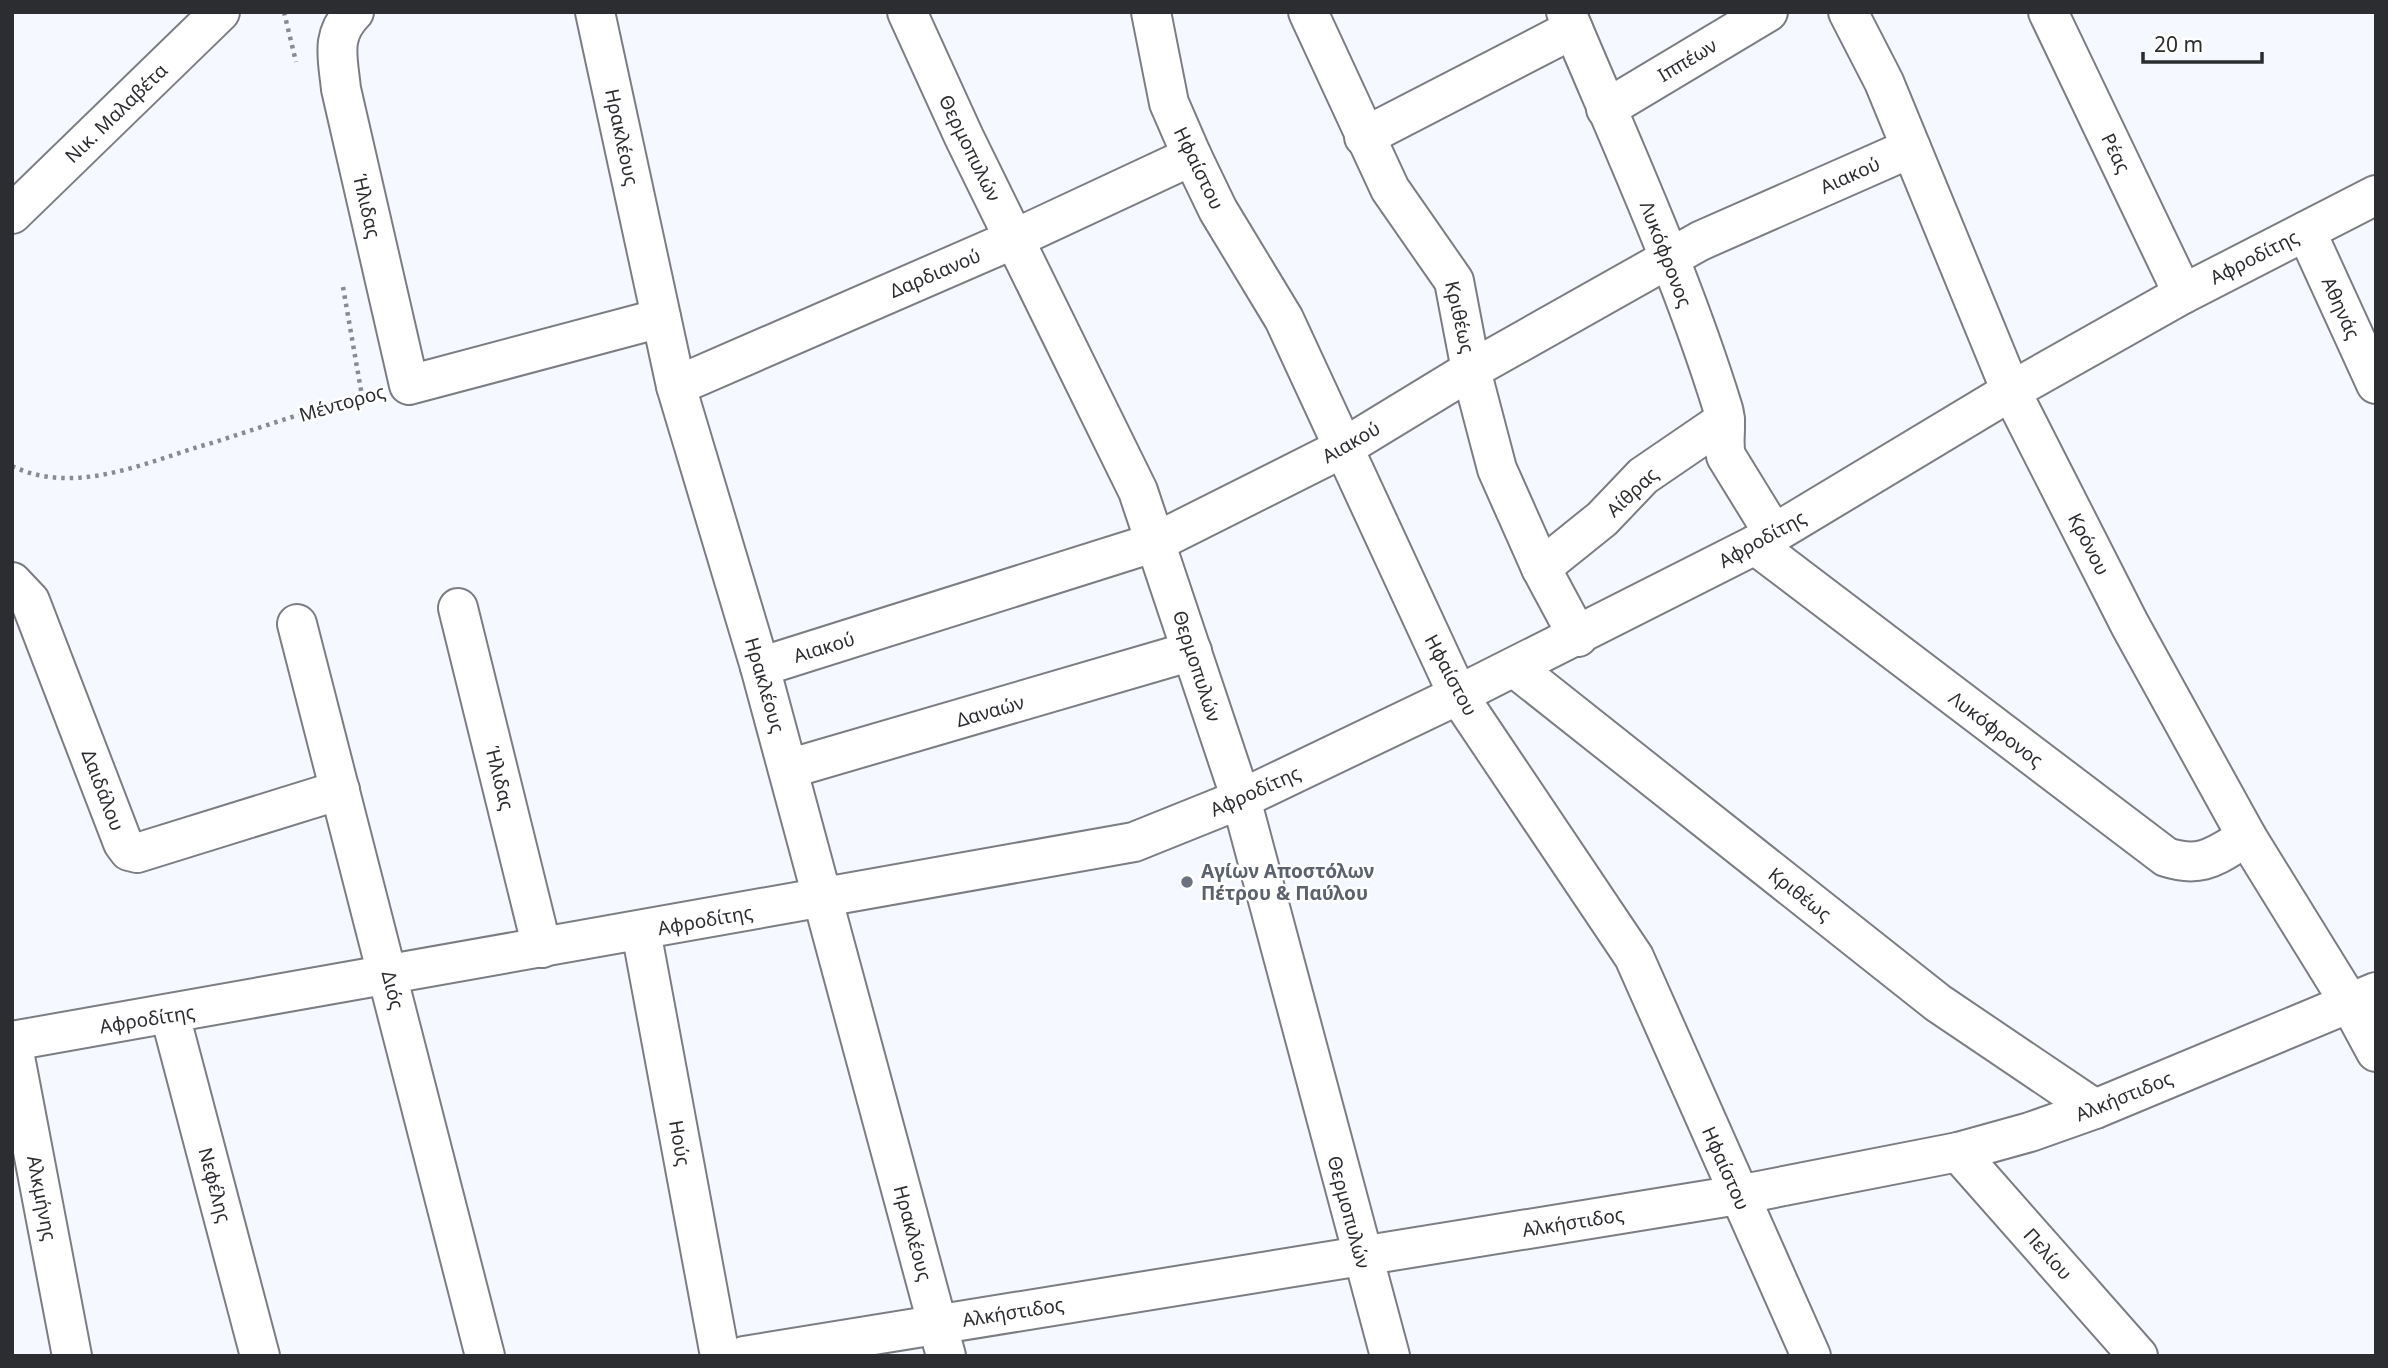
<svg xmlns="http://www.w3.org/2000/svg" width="2388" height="1368" viewBox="0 0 2388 1368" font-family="'Noto Sans',sans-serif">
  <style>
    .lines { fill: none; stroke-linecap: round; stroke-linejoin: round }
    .minor-casing { stroke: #7b7d83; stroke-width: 42 }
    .path { stroke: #898b90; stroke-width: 4.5; stroke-dasharray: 3.5 5; stroke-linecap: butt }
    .minor { stroke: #fff; stroke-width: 38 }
    .worship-dot { fill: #6b7280; stroke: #fff; stroke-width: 2.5 }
    .labels { text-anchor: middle; stroke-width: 5; stroke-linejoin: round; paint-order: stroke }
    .street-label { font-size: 19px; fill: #2c2d30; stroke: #fff }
    .worship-label { font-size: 19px; font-weight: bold; fill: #5b616d; stroke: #fff; text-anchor: start }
  </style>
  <rect width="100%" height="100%" fill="#f6f8ff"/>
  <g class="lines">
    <g class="minor-casing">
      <g id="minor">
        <path d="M354 12C330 36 338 58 341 89L409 385 661 318"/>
        <path d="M595 12 676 386 760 667 946 1356"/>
        <path d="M907 12 964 137 1138 491 1241 799 1390 1356"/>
        <path d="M1151 12 1169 103 1192 156 1218 210 1284 319 1458 695 1634 957 1811 1356"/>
        <path d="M1308 12 1390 189 1454 281 1471 370 1497 469 1541 568 1578 637"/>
        <path d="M1566 12C1621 143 1681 273 1723 409 1728 425 1722 440 1726 456L1774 534"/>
        <path d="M1848 12 1884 82 2011 391 2130 625 2247 837 2349 1002 2376 1052"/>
        <path d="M2048 12 2183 294"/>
        <path d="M1606 109 1768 12"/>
        <path d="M1364 137 1573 29"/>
        <path d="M12 214 220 12"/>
        <path d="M2306 231 2376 384"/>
        <path d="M676 386 1014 239 1192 156"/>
        <path d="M1755 545 2166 857C2203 869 2216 855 2247 837"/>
        <path d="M1541 568 1602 519 1643 476 1725 420"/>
        <path d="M12 582 30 601 123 843 129 851 137 853 340 790"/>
        <path d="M458 608 542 948"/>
        <path d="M297 624 485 1356"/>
        <path d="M760 667 1156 542 1343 448 1471 370 1700 241 1911 148"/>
        <path d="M1515 668 1938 1003 2095 1109"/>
        <path d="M788 769 1192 651"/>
        <path d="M641 931 720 1356"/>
        <path d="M170 1015 260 1356"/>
        <path d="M1958 1152 2138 1356"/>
        <path d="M72 1356 12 1041 1134 842 1241 799 1458 695 1755 545 2011 391 2183 294 2376 195"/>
        <path d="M744 1356 1738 1195 1958 1152 2030 1132 2095 1109 2376 992"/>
      </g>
    </g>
    <g class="path">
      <path d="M284 12 296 62"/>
      <path d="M343 287 362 396"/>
      <path d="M12 466C72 495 140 465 198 447 256 430 313 408 372 394"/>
    </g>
    <use href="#minor" class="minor"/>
  </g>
  <circle class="worship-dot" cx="1187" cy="882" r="7"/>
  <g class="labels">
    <g class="street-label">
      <text transform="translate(1687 60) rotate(-31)" y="7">Ιππέων</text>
      <text transform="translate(116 113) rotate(-44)" y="7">Νικ. Μαλαβέτα</text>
      <text transform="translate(622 137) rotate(78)" y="7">Ηρακλέους</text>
      <text transform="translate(970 148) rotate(64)" y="7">Θερμοπυλών</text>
      <text transform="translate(2116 153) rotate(64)" y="7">Ρέας</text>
      <text transform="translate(1199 168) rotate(64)" y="7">Ηφαίστου</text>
      <text transform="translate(1850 175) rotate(-24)" y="7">Αιακού</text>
      <text transform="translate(367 206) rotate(77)" y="7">Ήλιδας</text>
      <text transform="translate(1666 254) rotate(69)" y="7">Λυκόφρoνος</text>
      <text transform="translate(2254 257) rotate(-27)" y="7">Αφροδίτης</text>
      <text transform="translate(935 273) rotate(-23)" y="7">Δαρδιανού</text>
      <text transform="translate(2341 308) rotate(66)" y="7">Αθηνάς</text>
      <text transform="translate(1460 317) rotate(77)" y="7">Κριθέως</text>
      <text transform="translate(342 403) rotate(-16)" y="7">Μέντορος</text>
      <text transform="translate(1351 442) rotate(-30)" y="7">Αιακού</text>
      <text transform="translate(1632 492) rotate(-43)" y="7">Αίθρας</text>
      <text transform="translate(1762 539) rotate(-29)" y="7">Αφροδίτης</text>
      <text transform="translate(2089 544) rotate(63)" y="7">Κρόνου</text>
      <text transform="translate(824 647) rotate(-17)" y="7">Αιακού</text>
      <text transform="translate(1197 666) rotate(72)" y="7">Θερμοπυλών</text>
      <text transform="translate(1451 675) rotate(62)" y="7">Ηφαίστου</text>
      <text transform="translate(765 685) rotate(74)" y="7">Ηρακλέους</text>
      <text transform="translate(990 711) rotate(-16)" y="7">Δαναών</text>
      <text transform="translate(1996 729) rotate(37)" y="7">Λυκόφρoνος</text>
      <text transform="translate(500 778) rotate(76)" y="7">Ήλιδας</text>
      <text transform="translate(103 790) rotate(69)" y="7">Δαιδάλου</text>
      <text transform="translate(1255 791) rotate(-24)" y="7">Αφροδίτης</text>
      <text transform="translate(1800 894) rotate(38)" y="7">Κριθέως</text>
      <text transform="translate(705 920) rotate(-10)" y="7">Αφροδίτης</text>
      <text transform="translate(393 990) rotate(76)" y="7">Διός</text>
      <text transform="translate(147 1019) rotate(-9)" y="7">Αφροδίτης</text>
      <text transform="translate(2124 1096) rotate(-22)" y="7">Αλκήστιδος</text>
      <text transform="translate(680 1143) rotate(80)" y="7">Ηούς</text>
      <text transform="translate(1726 1168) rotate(66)" y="7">Ηφαίστου</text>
      <text transform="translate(215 1185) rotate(75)" y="7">Νεφέλης</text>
      <text transform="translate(42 1198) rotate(79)" y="7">Αλκμήνης</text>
      <text transform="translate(1349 1212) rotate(75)" y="7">Θερμοπυλών</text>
      <text transform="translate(1573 1222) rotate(-9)" y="7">Αλκήστιδος</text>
      <text transform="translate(913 1233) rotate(75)" y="7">Ηρακλέους</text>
      <text transform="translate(2048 1254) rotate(48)" y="7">Πελίου</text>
      <text transform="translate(1013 1312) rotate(-9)" y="7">Αλκήστιδος</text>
    </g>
    <g class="worship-label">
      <text x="1201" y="878">Αγίων Αποστόλων<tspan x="1201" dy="22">Πέτρου &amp; Παύλου</tspan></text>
    </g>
  </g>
  <rect width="2388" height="1368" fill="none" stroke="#2c2d30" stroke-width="28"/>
  <path d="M2143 52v10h119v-10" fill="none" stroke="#2c2d30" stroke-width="3.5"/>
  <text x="2154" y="52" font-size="21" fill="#2c2d30" stroke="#ffffff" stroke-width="5" paint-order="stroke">20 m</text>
</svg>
